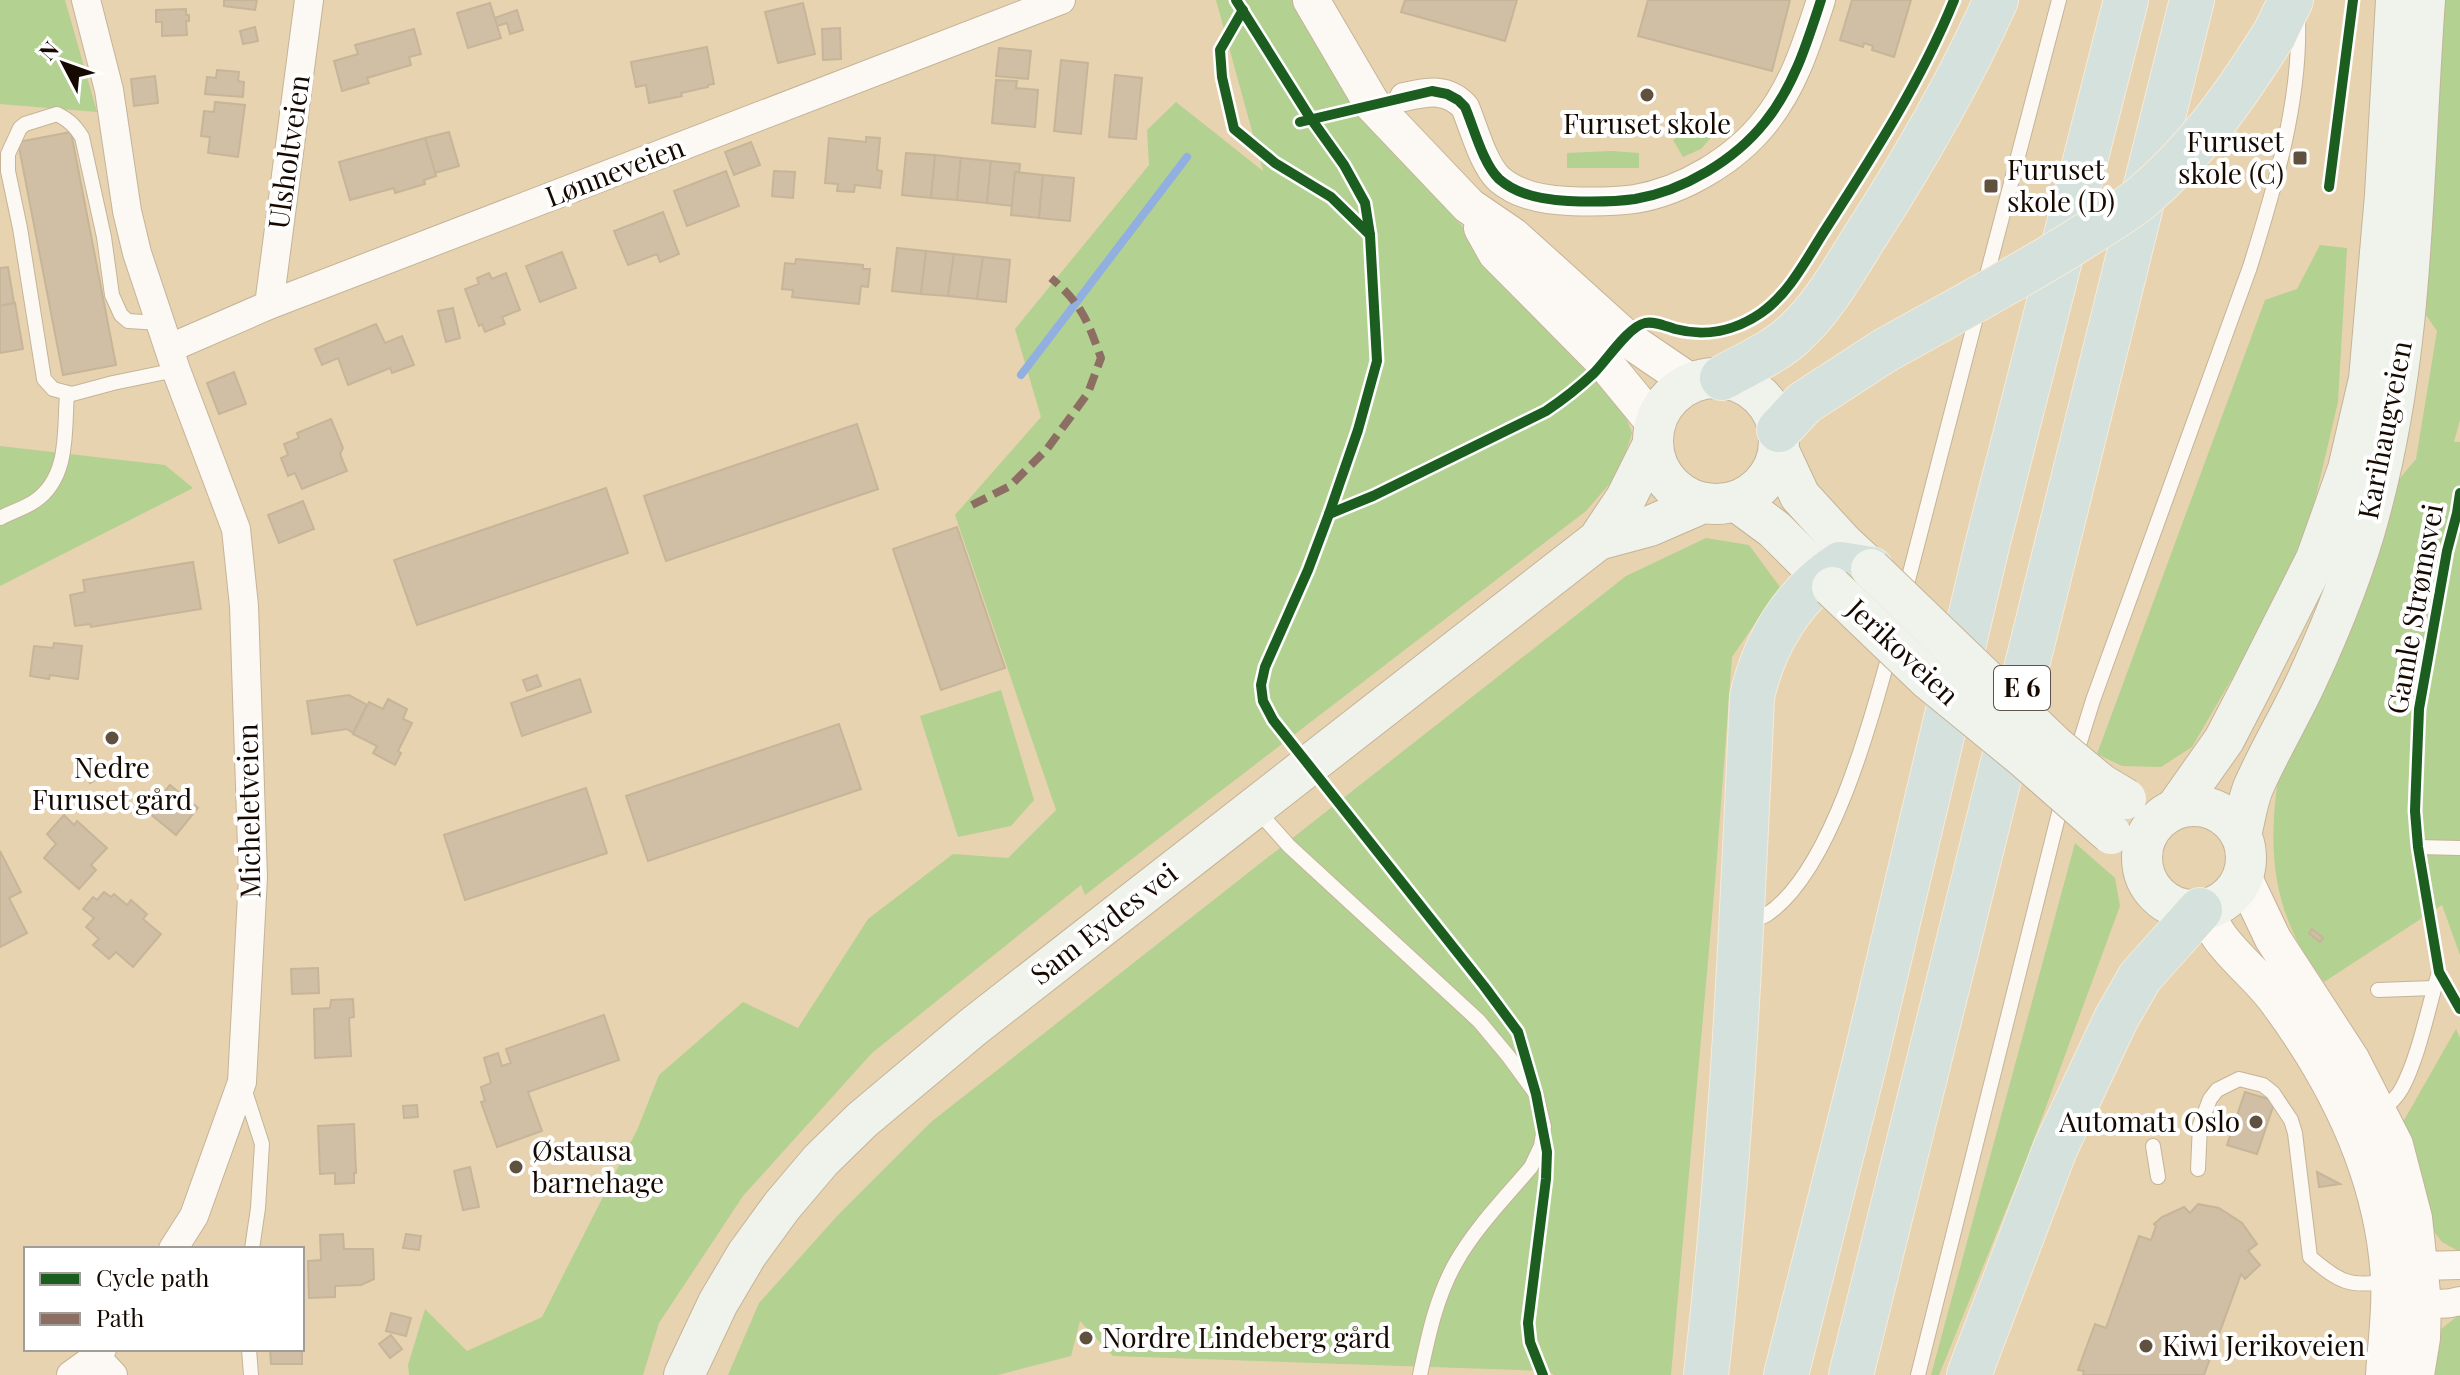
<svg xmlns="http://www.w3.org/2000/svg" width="2460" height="1375" viewBox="0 0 2460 1375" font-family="'Playfair Display',serif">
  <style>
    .green { fill: #b3d191 }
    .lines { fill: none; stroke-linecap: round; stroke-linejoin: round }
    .stream { stroke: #91afe0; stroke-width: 8 }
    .building { fill: #d0bfa4; stroke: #c6b599; stroke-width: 2 }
    .service-casing { stroke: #c4b498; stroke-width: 16 }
    .minor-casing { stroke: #c4b498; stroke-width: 30 }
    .tertiary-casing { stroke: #c4b498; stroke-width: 38 }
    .secondary-casing { stroke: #c4b498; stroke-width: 42 }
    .motorway-casing { stroke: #f5ebdb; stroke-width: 46 }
    .service { stroke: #fcf8f3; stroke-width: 14 }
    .minor { stroke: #fcf8f3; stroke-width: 28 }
    .tertiary { stroke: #fcf8f3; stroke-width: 36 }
    .secondary { stroke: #f0f2ec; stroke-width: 40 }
    .motorway { stroke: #d4e1dc; stroke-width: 44 }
    .secondary-bridge-casing { stroke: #c4b498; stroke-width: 42; stroke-linecap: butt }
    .motorway-bridge-casing { stroke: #f5ebdb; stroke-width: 46; stroke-linecap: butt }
    .secondary-bridge { stroke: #f0f2ec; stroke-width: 40 }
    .motorway-bridge { stroke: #d4e1dc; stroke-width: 44 }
    .quiet { stroke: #8d6e63; stroke-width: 8; stroke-dasharray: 16 8; stroke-linecap: butt }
    .cycleway-casing { stroke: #fff; stroke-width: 15 }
    .cycleway { stroke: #1b5e20; stroke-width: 10 }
    .poi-dot { fill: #60503e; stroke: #fff; stroke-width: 3 }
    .labels { text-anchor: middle; stroke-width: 8; stroke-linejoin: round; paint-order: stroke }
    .shield { fill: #fff; stroke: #5c534c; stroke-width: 2 }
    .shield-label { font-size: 26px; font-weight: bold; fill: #160900 }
    .poi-label { font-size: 28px; fill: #160900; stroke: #fff; text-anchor: start }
    .street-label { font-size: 28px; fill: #160900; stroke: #fff }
  </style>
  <rect width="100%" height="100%" fill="#e8d3b0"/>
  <g class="green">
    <path d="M0 0H65L97 112 0 104Z"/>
    <path d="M1216 0H1293L1372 129 1562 334 1620 401 1632 433 1619 473 1586 511 1085 895 1081 885 872 1053 743 1196 659 1323 643 1375H409L408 1365 425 1309 467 1351 542 1317 638 1128 659 1075 743 1002 798 1028 868 919 953 854 1008 858 1056 810 955 515 1041 417 1015 329 1149 165 1147 130 1176 102 1263 171Z"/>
    <path d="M2443 0H2460V420L2454 442H2460V955L2442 905 2324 982C2316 970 2307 958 2300 946 2269 890 2269 829 2280 768L2395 484 2416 459 2437 331 2426 315Z"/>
    <path d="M1712 124 1716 132 1701 149 1683 157 1673 140 1689 130Z"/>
    <path d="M1612 151 1639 153V168H1567V153Z"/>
    <path d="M2320 245 2347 248 2338 402 2311 517 2270 613 2192 747 2161 767 2122 766 2097 754 2265 300 2297 289Z"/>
    <path d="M0 446 165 465 193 488 0 586Z"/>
    <path d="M1706 538 1749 545 1780 587 1732 657 1715 883 1671 1375H1554L1548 1371 1113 1356 1080 1321 1071 1356 998 1375H728L759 1303 839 1214 931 1122 1626 576Z"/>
    <path d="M1001 690 1034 800 1011 826 958 837 920 716Z"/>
    <path d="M2075 843 2115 878 2120 906 2026 1161 1939 1375H1931Z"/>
    <path d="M2456 1029 2460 1038V1252L2442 1242 2425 1220 2403 1122Z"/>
    <path d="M2460 1314V1375H2429L2440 1330Z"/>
  </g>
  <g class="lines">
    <path class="stream" d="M1021 375 1187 157"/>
  </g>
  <g class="building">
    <path d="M224 0H257L255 10 224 6Z"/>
    <path d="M1405 0H1517L1505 41 1401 12Z"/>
    <path d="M1648 0H1790L1772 71 1638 36Z"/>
    <path d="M1852 0H1911L1894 57 1872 50 1873 46 1864 43 1863 47 1840 40Z"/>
    <path d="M490 3 501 38 468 48 457 13Z"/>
    <path d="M803 3 815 54 778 63 765 12Z"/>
    <path d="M186 9V15H189V21H186L187 35 162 36V22H156V10Z"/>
    <path d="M517 10 523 30 510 34 507 23 497 26 495 18Z"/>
    <path d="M255 27 258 41 243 44 240 31Z"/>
    <path d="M840 28 841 59 823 60 822 29Z"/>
    <path d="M414 29 421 54 409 57 411 65 367 78 369 83 342 91 334 61 358 54 355 45Z"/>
    <path d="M707 47 714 84 708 85V87L681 93 682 96 649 103 646 85 636 87 631 62Z"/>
    <path d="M999 48 1031 51 1028 79 996 76Z"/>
    <path d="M1061 60 1088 63 1081 134 1054 131Z"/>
    <path d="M217 70 239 72 238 81 244 82 243 97 205 94 207 77 216 78Z"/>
    <path d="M1115 75 1142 78 1136 139 1109 137Z"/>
    <path d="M155 76 158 103 134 106 131 79Z"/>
    <path d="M996 80 1017 81 1016 88 1038 90 1035 127 992 123Z"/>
    <path d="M215 102 245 105 238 157 208 153 210 137 201 136 204 111 214 112Z"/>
    <path d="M71 132 116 365 63 375 18 142Z"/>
    <path d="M449 132 459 166 435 173 425 138Z"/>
    <path d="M866 137 880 138 877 170 882 171 880 188 855 185 854 192 837 191 838 184 825 183 829 138 866 142Z"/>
    <path d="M425 138 436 176 424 180 425 184 395 193 394 188 350 200 339 162Z"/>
    <path d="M751 142 760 165 734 175 725 152Z"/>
    <path d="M906 153 935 155 931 198 902 195Z"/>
    <path d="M935 155 961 158 957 200 931 198Z"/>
    <path d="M961 158 991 161 987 203 957 200Z"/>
    <path d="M991 161 1020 164 1019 173 1015 172 1012 206 987 203Z"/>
    <path d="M726 171 739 206 687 226 674 191Z"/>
    <path d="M774 171 795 172 793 198 772 196Z"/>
    <path d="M1015 172 1043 175 1039 218 1011 215Z"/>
    <path d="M1043 175 1074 178 1070 221 1039 218Z"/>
    <path d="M663 212 679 254 660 262 657 254 628 265 614 231Z"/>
    <path d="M897 248 926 251 921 294 892 291Z"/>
    <path d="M926 251 954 254 948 296 921 294Z"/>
    <path d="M562 252 576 288 540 302 526 266Z"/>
    <path d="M954 254 983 257 977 299 948 296Z"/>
    <path d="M983 257 1010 260 1006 302 977 299Z"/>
    <path d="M796 259 863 265V269H870L868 287 861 286 859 304 792 297 793 290 782 289 785 263 795 264Z"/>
    <path d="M8 267 14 303 0 306V268Z"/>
    <path d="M489 273 492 279 506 273 520 310 502 317 505 324 485 332 482 324 479 326 465 289 479 284 477 278Z"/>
    <path d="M15 303 23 349 0 353V306Z"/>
    <path d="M453 308 460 338 446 342 438 311Z"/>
    <path d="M376 324 385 343 402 336 414 365 392 373 390 368 348 385 338 358 322 365 315 349Z"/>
    <path d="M234 372 246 404 219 414 207 383Z"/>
    <path d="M331 419 343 448 340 454 347 471 302 489 295 473 288 476 281 458 288 455 284 444 299 438 297 433Z"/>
    <path d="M857 424 878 489 666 561 644 496Z"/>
    <path d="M606 488 628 553 417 625 394 560Z"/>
    <path d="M303 501 314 529 279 543 268 515Z"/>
    <path d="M957 527 1005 668 941 690 893 549Z"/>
    <path d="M193 562 201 609 91 627 90 624 75 626 70 595 85 592 83 580Z"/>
    <path d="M54 643 82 646 78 679 50 675 49 679 30 676 34 646 53 648Z"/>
    <path d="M537 675 541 686 527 691 523 680Z"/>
    <path d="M580 679 591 712 522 736 511 703Z"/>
    <path d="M349 695 367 705 353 733 347 729 312 734 307 701Z"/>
    <path d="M388 699 407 709 403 719 412 723 398 751 401 753 395 765 373 753 377 746 353 734 369 702 383 709Z"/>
    <path d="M839 724 861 789 648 861 626 796Z"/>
    <path d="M96 756 106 774 90 783 80 764Z"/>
    <path d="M170 785 198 808 176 835 148 812Z"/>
    <path d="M586 788 607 853 465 900 444 835Z"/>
    <path d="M64 815 74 825 77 821 107 848 91 865 96 870 79 889 44 858 56 844 47 834Z"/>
    <path d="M0 851 21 892 9 898 27 933 0 947Z"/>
    <path d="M104 892 111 897 114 894 127 905 131 900 147 914 143 919 161 934 133 967 116 952 109 959 93 945 99 939 86 927 94 918 83 909 93 897 97 900Z"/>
    <path d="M2312 929 2323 938 2320 942 2309 933Z"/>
    <path d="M318 968 319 993 292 994 291 969Z"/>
    <path d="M353 999 354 1017 349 1018 351 1056 315 1058 314 1009 330 1008 331 1000Z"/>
    <path d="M604 1015 619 1060 528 1092 542 1131 497 1147 481 1102 485 1101 481 1087 491 1083 484 1058 498 1053 502 1066 511 1063 506 1049Z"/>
    <path d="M2245 1092 2275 1101 2257 1154 2227 1145Z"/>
    <path d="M417 1105 418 1117 404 1118 403 1106Z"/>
    <path d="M354 1124 356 1173H354V1183L335 1184V1173L320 1174 318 1126Z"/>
    <path d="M470 1167 479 1207 463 1210 454 1171Z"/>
    <path d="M2317 1172 2340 1184 2319 1187Z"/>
    <path d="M2198 1204 2219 1208 2242 1223 2257 1244 2248 1251 2260 1265 2245 1279 2241 1274 2204 1375H2083L2084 1371 2078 1370 2095 1324 2106 1328 2139 1236 2151 1240 2156 1226 2154 1224 2162 1217 2184 1207 2190 1213Z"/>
    <path d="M343 1234 344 1249H373L374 1279 361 1285 335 1286V1297L309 1298 308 1261 321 1260 320 1235Z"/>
    <path d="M406 1234 421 1236 419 1250 403 1248Z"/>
    <path d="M391 1313 411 1318 406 1336 386 1331Z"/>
    <path d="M391 1335 402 1349 390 1358 379 1344Z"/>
    <path d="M270 1349H302V1364H271Z"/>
  </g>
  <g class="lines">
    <g class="service-casing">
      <g id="service">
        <path d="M1984 286 2059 0"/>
        <path d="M160 323 128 321 121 315 112 295 104 237 82 137C75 126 69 120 57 114L25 124 20 128 8 154V171L20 228 44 379 53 389 72 394 113 383 176 370"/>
        <path d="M0 518C11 512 25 508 35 501 70 477 64 430 67 394"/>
        <path d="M1904 596 1978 310"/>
        <path d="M2075 758 2093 700 2250 267C2274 190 2301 101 2298 19"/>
        <path d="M1257 810 1289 846 1479 1021 1509 1057 1536 1094 1544 1127 1541 1146 1531 1167C1505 1198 1475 1228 1455 1264 1436 1298 1428 1337 1420 1375"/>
        <path d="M2418 847 2460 848"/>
        <path d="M1749 923C1754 920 1761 918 1766 915 1830 874 1871 722 1890 651"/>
        <path d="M2378 990 2434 988"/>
        <path d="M243 1085 262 1144 258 1208 252 1249"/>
        <path d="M2380 1111C2389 1105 2396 1099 2402 1088 2419 1056 2428 1008 2439 972"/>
        <path d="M2153 1146 2158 1177"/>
        <path d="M2198 1169 2200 1125 2210 1099 2217 1090 2239 1079 2263 1085 2273 1093 2291 1120 2295 1133 2310 1257C2339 1282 2350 1288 2388 1281"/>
        <path d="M249 1349 251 1375"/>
        <path d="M1918 1375 2063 797"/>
      </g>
    </g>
    <g class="minor-casing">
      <g id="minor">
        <path d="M86 0 109 90 127 211 137 253 176 370 236 529 244 606 253 877 242 1082 194 1216 173 1249"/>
        <path d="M1404 97C1427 92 1447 87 1465 107 1474 128 1483 164 1499 179 1517 195 1545 200 1568 201 1591 202 1613 202 1635 199 1683 191 1735 160 1765 122 1794 86 1807 43 1821 0"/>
        <path d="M269 305 309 0"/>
        <path d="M170 348 269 305 1061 0"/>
        <path d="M2403 1274 2419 1266 2460 1265"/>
        <path d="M2407 1292C2425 1303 2439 1307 2460 1301"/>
        <path d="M96 1357 113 1375"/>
        <path d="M71 1375 96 1357 102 1349"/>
      </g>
    </g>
    <g class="tertiary-casing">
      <g id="tertiary">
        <path d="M1311 0 1372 104 1469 206 1513 236 1626 338 1692 383"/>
        <path d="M1482 228 1496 253 1604 362 1655 424"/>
        <path d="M2243 876 2273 939 2351 1059 2395 1145 2414 1218 2423 1302 2422 1338 2416 1375"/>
        <path d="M2203 910C2208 918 2213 927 2219 936 2236 960 2262 979 2279 1004 2338 1084 2383 1177 2389 1278 2391 1310 2386 1343 2384 1375"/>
      </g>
    </g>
    <g class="secondary-casing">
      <g id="secondary">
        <circle cx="1716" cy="441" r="63"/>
        <path d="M1779 451 1800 496 1844 544 1871 569"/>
        <path d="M1736 501 1774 529 1832 587"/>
        <path d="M1598 540 1650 526 1703 503"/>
        <circle cx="2194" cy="858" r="52"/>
        <path d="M2176 808 2224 740 2250 690 2316 559 2348 469 2369 379 2385 195 2396 0"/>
        <path d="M2241 835C2245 820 2247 803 2253 788 2269 751 2290 717 2307 680 2331 628 2354 572 2369 516 2416 345 2412 175 2425 0"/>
        <path d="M684 1375 718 1303 747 1254 782 1206 821 1160 862 1120 973 1027 1598 540 1626 498 1653 444"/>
      </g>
    </g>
    <g class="motorway-casing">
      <g id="motorway">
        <path d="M2275 33 2291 0"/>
        <path d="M1722 378C1746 364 1774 353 1794 334 1824 307 1845 268 1866 235 1915 159 1959 83 1996 0"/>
        <path d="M1779 430 1804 403 1884 351"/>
        <path d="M1706 1375C1732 1150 1742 923 1752 697 1764 643 1793 595 1840 564L1871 569"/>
        <path d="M1786 1375 1865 1061 1987 546 2126 0"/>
        <path d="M1851 1375 2192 0"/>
        <path d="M1969 1375 2055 1149 2116 1019 2140 977 2200 910"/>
      </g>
    </g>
    <use href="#service" class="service"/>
    <use href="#minor" class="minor"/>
    <use href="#tertiary" class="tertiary"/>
    <use href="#secondary" class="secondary"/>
    <use href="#motorway" class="motorway"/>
    <g class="secondary-bridge-casing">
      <g id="secondary-bridge">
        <path d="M1871 569 2055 746 2101 784 2126 799"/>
        <path d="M1832 587 1929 680 2022 756 2111 834"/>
      </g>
    </g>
    <g class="motorway-bridge-casing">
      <path id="motorway-bridge" d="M1884 351C1948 315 2013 281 2075 242 2097 228 2121 214 2141 198 2198 150 2236 95 2275 33"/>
    </g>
    <use href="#secondary-bridge" class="secondary-bridge"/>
    <use href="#motorway-bridge" class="motorway-bridge"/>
    <path class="quiet" d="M972 505 1010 486 1047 449 1088 393 1101 358C1088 322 1082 304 1051 278"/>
    <g class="cycleway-casing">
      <g id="cycleway">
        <path d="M1236 0 1309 116 1344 165 1365 203 1370 235 1377 361 1358 430 1329 514 1308 570 1265 667 1261 685 1263 701 1273 720 1484 986 1518 1032 1536 1094 1547 1152 1546 1179 1528 1323 1530 1342 1543 1375"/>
        <path d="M1243 10 1220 50 1222 77 1234 129 1275 163 1331 197 1370 235"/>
        <path d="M1300 122 1432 91 1447 94 1458 100 1465 107C1474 128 1483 164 1499 179 1517 195 1545 200 1568 201 1591 202 1613 202 1635 199 1683 191 1735 160 1765 122 1794 86 1807 43 1821 0"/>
        <path d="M2329 187 2353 0"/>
        <path d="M2460 493 2457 513 2447 551 2419 709 2415 811 2418 847 2439 972 2460 1009"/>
        <path d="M1329 514 1373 496 1546 411C1564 399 1579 387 1594 373 1607 360 1628 327 1645 323 1655 321 1665 326 1675 329 1705 337 1735 331 1761 313 1790 293 1808 256 1827 227 1874 154 1921 81 1954 0"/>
      </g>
    </g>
    <use href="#cycleway" class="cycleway"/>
  </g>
  <g class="poi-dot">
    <circle cx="1647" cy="95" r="8"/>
    <rect x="2292" y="150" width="16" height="16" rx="4"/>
    <rect x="1983" y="178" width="16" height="16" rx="4"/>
    <circle cx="112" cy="738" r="8"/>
    <circle cx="2256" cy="1122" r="8"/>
    <circle cx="516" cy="1167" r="8"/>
    <circle cx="1086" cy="1338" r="8"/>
    <circle cx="2146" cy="1346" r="8"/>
  </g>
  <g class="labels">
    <rect class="shield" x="1994" y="666" width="56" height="44" rx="6"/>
    <g class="shield-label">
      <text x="2022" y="697">E 6</text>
    </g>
    <g class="poi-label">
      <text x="1647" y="134" text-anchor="middle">Furuset skole</text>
      <text x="2284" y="152" text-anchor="end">Furuset<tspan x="2284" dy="32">skole (C)</tspan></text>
      <text x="2007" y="180">Furuset<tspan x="2007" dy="32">skole (D)</tspan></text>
      <text x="112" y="778" text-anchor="middle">Nedre<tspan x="112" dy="32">Furuset gård</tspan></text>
      <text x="2240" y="1132" text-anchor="end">Automat1 Oslo</text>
      <text x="532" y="1161">Østausa<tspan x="532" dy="32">barnehage</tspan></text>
      <text x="1102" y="1348">Nordre Lindeberg gård</text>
      <text x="2162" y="1356">Kiwi Jerikoveien</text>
    </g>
    <g class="street-label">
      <text transform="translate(289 152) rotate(-82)" y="10">Ulsholtveien</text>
      <text transform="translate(615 172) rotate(-21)" y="10">Lønneveien</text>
      <text transform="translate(2385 430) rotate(-79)" y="10">Karihaugveien</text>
      <text transform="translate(2415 609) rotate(-80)" y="10">Gamle Strømsvei</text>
      <text transform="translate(1903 652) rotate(43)" y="10">Jerikoveien</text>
      <text transform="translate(249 811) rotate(-91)" y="10">Micheletveien</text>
      <text transform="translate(1104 924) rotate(-38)" y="10">Sam Eydes vei</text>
    </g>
  </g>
  <rect x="24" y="1247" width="280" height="104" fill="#ffffff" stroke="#a29d99" stroke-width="2"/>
  <rect x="40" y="1273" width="40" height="12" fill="#1b5e20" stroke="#a29d99" stroke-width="2"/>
  <text x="96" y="1287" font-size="24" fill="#160900">Cycle path</text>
  <rect x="40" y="1313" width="40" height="12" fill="#8d6e63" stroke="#a29d99" stroke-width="2"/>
  <text x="96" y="1327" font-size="24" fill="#160900">Path</text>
  <g transform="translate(64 64) rotate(311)" stroke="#ffffff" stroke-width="6" paint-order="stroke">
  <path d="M0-6L14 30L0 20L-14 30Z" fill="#160900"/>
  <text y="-12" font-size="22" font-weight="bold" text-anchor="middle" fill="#160900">N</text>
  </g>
</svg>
